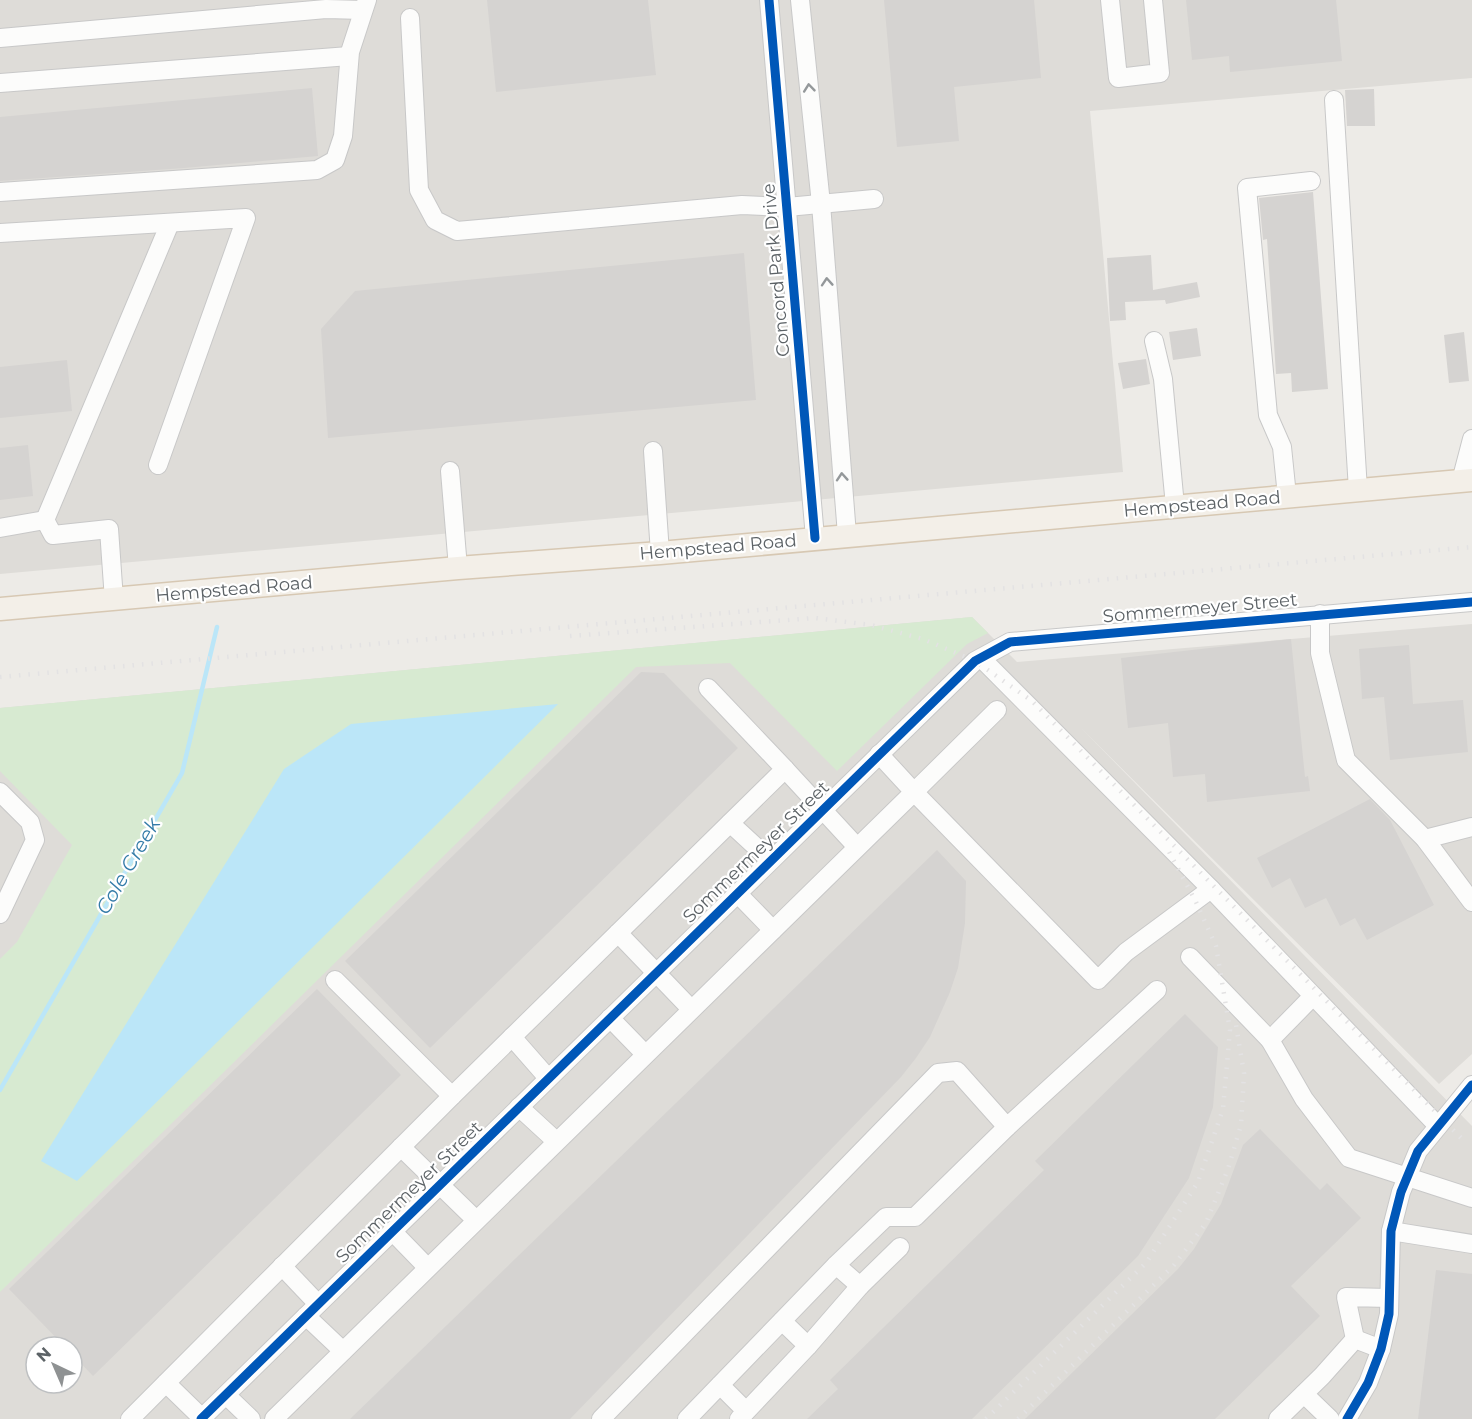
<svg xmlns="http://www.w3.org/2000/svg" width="1472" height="1419" viewBox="0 0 1472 1419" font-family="Montserrat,sans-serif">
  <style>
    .industrial { fill: #dedcd8; fill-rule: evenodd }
    .green { fill: #d7ead1 }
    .water { fill: #bbe6f8 }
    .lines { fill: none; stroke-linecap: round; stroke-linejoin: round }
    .stream { stroke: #bbe6f8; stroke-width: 4.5 }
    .building { fill: #d5d3d1 }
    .minor-casing { stroke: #c8c8c8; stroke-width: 20 }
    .major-casing { stroke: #d7c8b3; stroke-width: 25 }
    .minor { stroke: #fcfcfb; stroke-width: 18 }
    .major { stroke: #f3efe8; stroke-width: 22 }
    .rail { stroke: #e3e2e3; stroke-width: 4.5; stroke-dasharray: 1.5 8; stroke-linecap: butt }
    .cycleway-casing { stroke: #fff; stroke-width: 13 }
    .cycleway { stroke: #0057b8; stroke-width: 9 }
    .oneway { stroke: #94989a }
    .labels { text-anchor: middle; stroke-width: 4.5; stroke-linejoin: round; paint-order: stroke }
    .street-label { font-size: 18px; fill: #5c6266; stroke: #fff }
    .water-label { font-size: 20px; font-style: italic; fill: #347ca8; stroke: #fff }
  </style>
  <rect width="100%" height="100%" fill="#edebe7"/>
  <g class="industrial">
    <path d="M0 0H1472V78L1090 111 1123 472 0 574Z"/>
    <path d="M972 617 1017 662 1472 624V1054L1439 1084 1081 728 1472 1126V1419H0V708ZM36 1347H72V1383H36Z"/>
  </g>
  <path class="green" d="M972 617 988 633 967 644 837 771 730 663 636 667 0 1292V959L17 942 72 845 0 771V708Z"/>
  <path class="water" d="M558 704 77 1181 41 1161 284 769 351 724Z"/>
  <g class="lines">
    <path class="stream" d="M0 1090 182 773 217 627"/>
  </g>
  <g class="building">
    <path d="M487 0H648L656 75 496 92Z"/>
    <path d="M884 0H1034L1041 78 954 87 959 141 897 147Z"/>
    <path d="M1186 0H1336L1342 61 1230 72 1229 56 1192 60Z"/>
    <path d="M312 88 318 156 184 168 0 181V117Z"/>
    <path d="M1374 89 1375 126H1347L1345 90Z"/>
    <path d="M1313 192 1328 389 1292 392 1291 373 1276 374 1267 239 1263 240 1259 198Z"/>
    <path d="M744 253 756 400 328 438 321 329 355 291Z"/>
    <path d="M1151 255 1153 290 1197 282 1200 297 1166 304 1165 300 1125 302 1126 320 1110 321 1107 258Z"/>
    <path d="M1197 328 1201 356 1173 360 1169 332Z"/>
    <path d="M1464 332 1469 381 1449 383 1444 335Z"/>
    <path d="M1146 359 1150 384 1123 389 1118 363Z"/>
    <path d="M67 360 72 411 0 418V367Z"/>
    <path d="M28 445 33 496 0 500V448Z"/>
    <path d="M1291 639 1305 777 1308 776 1310 791 1207 802 1205 774 1173 777 1168 723 1128 728 1121 658Z"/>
    <path d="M1409 645 1413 704 1463 700 1468 752 1390 760 1384 697 1362 699 1359 649Z"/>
    <path d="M641 672 664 673 738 748 430 1048 345 961Z"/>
    <path d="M1370 799 1390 820 1434 905 1367 940 1355 918 1340 926 1326 898 1305 908 1290 878 1272 888 1257 858Z"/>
    <path d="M937 850 966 881 965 923 958 968 950 992 930 1037 916 1058 901 1077 570 1419H350Z"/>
    <path d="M317 989 401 1075 93 1376 72 1354V1347H65L9 1289Z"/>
    <path d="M1185 1014 1218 1047 1213 1107 1189 1178 1138 1256 972 1419H807L838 1389 830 1380 1044 1170 1035 1161Z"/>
    <path d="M1260 1129 1320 1190 1327 1183 1361 1218 1291 1286 1320 1316 1215 1419H1025L1178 1269 1194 1249 1221 1204 1243 1145Z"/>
    <path d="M1436 1270 1472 1274V1419H1418Z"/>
  </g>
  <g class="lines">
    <g class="minor-casing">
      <g id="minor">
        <path d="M769 0 815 538"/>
        <path d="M800 0 821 204 847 535"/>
        <path d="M1110 0 1118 78 1160 73 1153 0"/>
        <path d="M410 18 419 190 435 220 457 231 742 205 787 207 874 199"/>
        <path d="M0 38 326 9 363 10"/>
        <path d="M0 83 349 56"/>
        <path d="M1334 100 1358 490"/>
        <path d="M0 192 317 170 335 160 343 136 350 52 367 0"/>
        <path d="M0 233 246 218 158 465"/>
        <path d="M1154 341 1163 379 1175 506"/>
        <path d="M653 451 660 553"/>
        <path d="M450 471 458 568"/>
        <path d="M1461 481 1472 439"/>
        <path d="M1287 496 1282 447 1268 415 1247 188 1311 181"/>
        <path d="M0 528 45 520"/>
        <path d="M114 600 109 529 53 535 45 520 170 223"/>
        <path d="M1320 614V653L1346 760 1425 839 1472 902"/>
        <path d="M981 658 1211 889 1438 1126"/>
        <path d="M997 710 914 792 1098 980 1126 952 1211 889"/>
        <path d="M785 769 857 847"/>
        <path d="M0 792 30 822 35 840 0 914"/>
        <path d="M730 823 770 860"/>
        <path d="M1425 839 1472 827"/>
        <path d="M737 893 773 930"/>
        <path d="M618 933 691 1009"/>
        <path d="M1190 957 1270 1040 1313 996"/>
        <path d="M335 980 452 1096"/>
        <path d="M610 1018 645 1054"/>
        <path d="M512 1037 548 1078"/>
        <path d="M1270 1040 1304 1099 1349 1158 1472 1198"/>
        <path d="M519 1107 556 1141"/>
        <path d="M401 1147 476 1220"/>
        <path d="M392 1231 427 1267"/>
        <path d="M1391 1231 1472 1244"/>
        <path d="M836 1265 860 1286 900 1247"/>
        <path d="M282 1266 318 1304"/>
        <path d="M306 1316 343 1351"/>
        <path d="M782 1321 808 1346"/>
        <path d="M1355 1339 1346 1297 1389 1298"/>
        <path d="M166 1383 202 1418"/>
        <path d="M720 1385 746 1411"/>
        <path d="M1304 1394 1330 1419"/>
        <path d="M226 1395 251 1419"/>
        <path d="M130 1419 452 1096 785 769 708 688"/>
        <path d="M201 1419 975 661 1010 642 1472 602"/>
        <path d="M274 1419 914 792 879 754"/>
        <path d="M601 1419 938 1073 957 1071 1007 1127 1157 990"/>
        <path d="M687 1419 836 1265 886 1217H915L1007 1127"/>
        <path d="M739 1419 808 1346 860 1286"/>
        <path d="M1278 1419 1322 1376 1355 1339 1381 1349"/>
        <path d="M1347 1419 1368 1383 1381 1349 1389 1314 1391 1231 1401 1192 1418 1151 1472 1085"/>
      </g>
    </g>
    <g class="major-casing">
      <path id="major" d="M0 609 458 568 660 553 1472 480"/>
    </g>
    <use href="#minor" class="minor"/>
    <use href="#major" class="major"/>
    <g class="rail">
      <path d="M570 636 815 618 871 625 923 639 975 661 1032 701 1466 1143"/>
      <path d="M0 677 1472 547"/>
      <path d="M986 1419 1146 1263 1198 1182 1223 1109 1230 1030 1216 946 1196 902 1167 848"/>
      <path d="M1018 1419 1174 1265 1206 1223 1228 1169 1241 1125 1244 1073 1235 1019"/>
    </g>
    <g class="cycleway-casing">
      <g id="cycleway">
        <path d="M769 0 815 538"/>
        <path d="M201 1419 975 661 1010 642 1472 602"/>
        <path d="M1347 1419 1368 1383 1381 1349 1389 1314 1391 1231 1401 1192 1418 1151 1472 1085"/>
      </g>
    </g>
    <use href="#cycleway" class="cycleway"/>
  </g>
  <defs><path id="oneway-chevron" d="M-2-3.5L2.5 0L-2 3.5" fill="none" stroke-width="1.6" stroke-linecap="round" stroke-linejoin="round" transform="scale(1.5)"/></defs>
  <g class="oneway">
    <use href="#oneway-chevron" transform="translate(809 88) rotate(-96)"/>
    <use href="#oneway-chevron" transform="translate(827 282) rotate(-94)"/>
    <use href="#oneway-chevron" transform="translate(842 477) rotate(-94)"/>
  </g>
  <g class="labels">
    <g class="street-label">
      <text transform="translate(776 270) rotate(-95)" y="6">Concord Park Drive</text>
      <text transform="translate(1202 504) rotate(-5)" y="6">Hempstead Road</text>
      <text transform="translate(718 547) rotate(-5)" y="6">Hempstead Road</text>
      <text transform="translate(234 589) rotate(-5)" y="6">Hempstead Road</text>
      <text transform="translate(1200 608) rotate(-5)" y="6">Sommermeyer Street</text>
      <text transform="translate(756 852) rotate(-44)" y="6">Sommermeyer Street</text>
      <text transform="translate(409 1192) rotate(-44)" y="6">Sommermeyer Street</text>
    </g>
    <g class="water-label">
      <text transform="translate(128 866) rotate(-60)" y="7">Cole Creek</text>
    </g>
  </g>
  <g transform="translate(54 1365) rotate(316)"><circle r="28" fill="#ffffff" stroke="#bec0c2" stroke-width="1.5"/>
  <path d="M0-4.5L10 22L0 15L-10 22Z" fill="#8f9293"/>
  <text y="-9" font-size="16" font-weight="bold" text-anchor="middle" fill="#5c6266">N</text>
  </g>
</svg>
